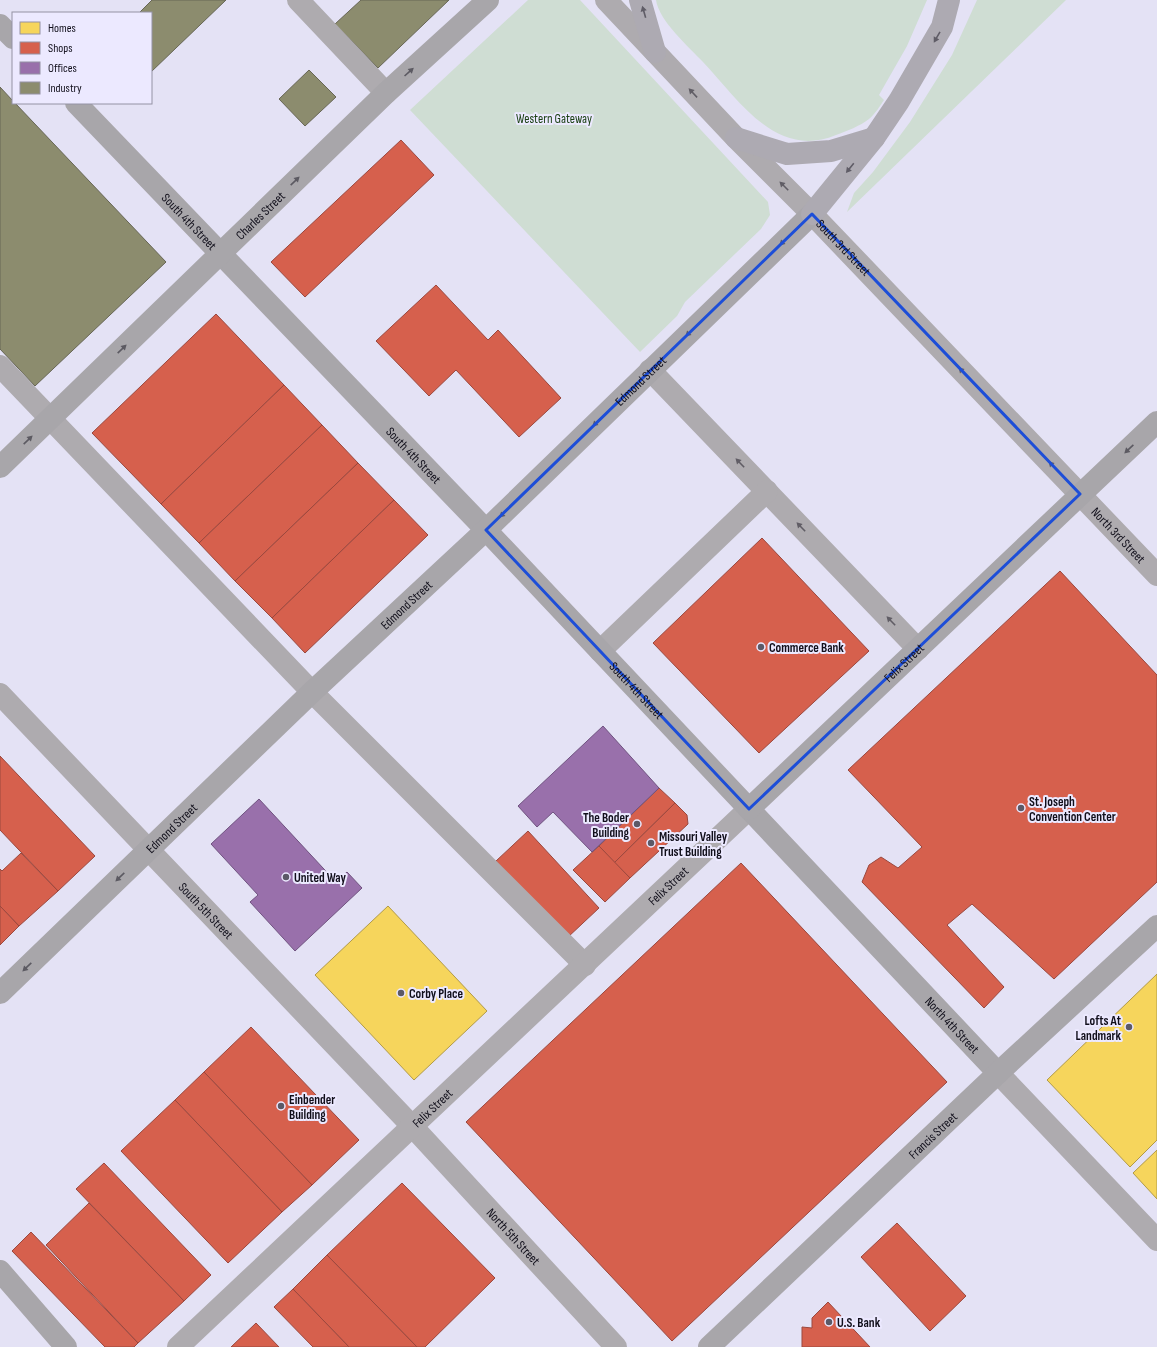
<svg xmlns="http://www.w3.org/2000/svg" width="1157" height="1347" viewBox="0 0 1157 1347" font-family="'Sofia Sans Condensed',sans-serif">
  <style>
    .green { fill: #cfddd3 }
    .homes { fill: #f6d55c; stroke: #b19a48 }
    .shops { fill: #d6604d; stroke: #9b483e }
    .offices { fill: #9970ab; stroke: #705380 }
    .industry { fill: #8c8c6e; stroke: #676655 }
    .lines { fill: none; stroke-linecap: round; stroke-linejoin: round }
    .minor { stroke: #aeabaf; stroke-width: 22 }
    .major { stroke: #a8a6aa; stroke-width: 22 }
    .highway { stroke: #adaab2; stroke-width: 22 }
    .oneway { fill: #5f5c66 }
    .oneway2 { fill: #5c5a62 }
    .oneway3 { fill: #605d65 }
    .marked { fill: none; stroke: #1d4ed8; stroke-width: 3; stroke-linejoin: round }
    .poi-dot { fill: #5b5967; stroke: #ece9ff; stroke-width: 1.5 }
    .labels { text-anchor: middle; stroke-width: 4; stroke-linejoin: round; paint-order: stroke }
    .park-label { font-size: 13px; fill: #1a4013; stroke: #ece9ff }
    .street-label { font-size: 13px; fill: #110f1b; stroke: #ece9ff }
    .poi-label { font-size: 13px; font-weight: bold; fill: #110f1b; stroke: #ece9ff; text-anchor: start }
  </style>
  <rect width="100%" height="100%" fill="#e4e2f5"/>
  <g class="green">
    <path d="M528 0H580L768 202 770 215 761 229 685 302 677 316 640 352 410 110Z"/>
    <path d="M656 0H927L907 46 879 95 884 100C880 106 875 114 869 119 860 126 847 131 836 135 776 160 739 100 703 62 689 47 659 21 656 0Z"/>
    <path d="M977 0H1066L847 212 854 193 873 172 910 122 952 55Z"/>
  </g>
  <g class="homes">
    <path d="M388 906 487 1011 414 1080 315 975Z"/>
    <path d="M1157 974V1140L1130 1167 1047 1080Z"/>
    <path d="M1157 1150V1199L1133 1173Z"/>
  </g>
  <g class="shops">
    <path d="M401 140 434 175 305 297 271 262Z"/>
    <path d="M436 285 488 340 498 330 561 398 519 437 456 370 429 396 376 341Z"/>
    <path d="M216 314 284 385 161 504 92 433Z"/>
    <path d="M284 385 322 425 199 543 161 504Z"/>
    <path d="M322 425 358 463 235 581 199 543Z"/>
    <path d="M358 463 394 500 272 618 235 581Z"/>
    <path d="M394 500 428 535 305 653 272 618Z"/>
    <path d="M762 538 869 651 759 753 653 643Z"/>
    <path d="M1060 571 1157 675V882L1054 979 972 904 947 925 1004 987 984 1008 862 882 869 865 881 857 898 868 922 847 848 770Z"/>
    <path d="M0 756 95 856 58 891 0 830Z"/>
    <path d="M659 788 675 803 614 863 599 846Z"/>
    <path d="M675 803 687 815 688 824 630 878 614 863Z"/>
    <path d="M528 831 599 908 567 938 496 861Z"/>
    <path d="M599 846 630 878 605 902 573 870Z"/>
    <path d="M21 853 58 891 19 926 0 906V869L2 871Z"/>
    <path d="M741 863 947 1082 672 1341 466 1122Z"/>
    <path d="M0 906 19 926 0 945Z"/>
    <path d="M251 1027 359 1140 312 1185 204 1072Z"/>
    <path d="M204 1072 312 1185 282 1212 175 1100Z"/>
    <path d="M175 1100 282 1212 228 1263 121 1151Z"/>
    <path d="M104 1163 211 1275 184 1301 76 1189Z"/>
    <path d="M402 1183 495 1278 425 1347H417L327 1255Z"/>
    <path d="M89 1203 184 1301 138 1343 46 1245Z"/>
    <path d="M897 1223 966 1296 930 1331 861 1257Z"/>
    <path d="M31 1232 138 1343 134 1347H105L12 1251Z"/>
    <path d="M327 1255 417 1347H349L293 1289Z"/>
    <path d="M293 1289 349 1347H313L274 1307Z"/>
    <path d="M828 1302 870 1347H802V1327L812 1328V1318Z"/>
    <path d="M256 1323 279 1347H231Z"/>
  </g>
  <g class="offices">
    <path d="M603 726 659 788 592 852 553 812 537 827 518 806Z"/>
    <path d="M259 799 336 882 347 872 362 888 295 951 250 902 258 895 211 844Z"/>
  </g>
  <g class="industry">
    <path d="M152 0H226L151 72V13H139Z"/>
    <path d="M361 0H449L378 68 335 24Z"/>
    <path d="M309 70 336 97 305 126 279 99Z"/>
    <path d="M0 87 13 101V103H15L166 262 35 386 0 349Z"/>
  </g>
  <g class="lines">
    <g class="minor">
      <path d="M298 0 386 93"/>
      <path id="s1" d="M606 0 736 138 812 214 1157 575"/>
      <path d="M0 366 312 692 585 965"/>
      <path d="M650 370 918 649"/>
      <path d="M600 651 767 491"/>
      <path id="s2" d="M0 694 412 1126 616 1347"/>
      <path d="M998 1073 1157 1240"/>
      <path id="s3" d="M178 1347 749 809"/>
    </g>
    <g class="major">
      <path d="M0 25 13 38"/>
      <path id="s4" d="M76 103 486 530 998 1073"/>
      <path id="s5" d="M0 467 386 93 488 0"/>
      <path id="s6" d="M749 809 1157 422"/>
      <path id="s7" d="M0 993 312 692 486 530 812 214"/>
      <path d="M0 1271 66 1347"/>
      <path id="s8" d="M709 1347 998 1073 1157 926"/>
    </g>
    <g class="highway">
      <path d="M640 0 655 52"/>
      <path d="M736 138 787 154 831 151 874 138"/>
      <path d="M812 214 874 138 899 101 942 27 949 0"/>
    </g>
  </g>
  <defs><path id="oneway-solid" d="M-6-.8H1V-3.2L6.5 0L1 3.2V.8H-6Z"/></defs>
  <g class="oneway">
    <use href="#oneway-solid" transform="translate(644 12) rotate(-106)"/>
    <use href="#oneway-solid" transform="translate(937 37) rotate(120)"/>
    <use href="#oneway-solid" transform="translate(850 168) rotate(129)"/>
  </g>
  <g class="oneway2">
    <use href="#oneway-solid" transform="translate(409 72) rotate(-42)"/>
    <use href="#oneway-solid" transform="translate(295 181) rotate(-44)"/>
    <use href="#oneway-solid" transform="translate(784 241) rotate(136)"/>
    <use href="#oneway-solid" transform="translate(690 332) rotate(136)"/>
    <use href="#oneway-solid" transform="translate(122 349) rotate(-44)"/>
    <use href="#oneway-solid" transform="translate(597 422) rotate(136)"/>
    <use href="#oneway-solid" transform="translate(28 440) rotate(-44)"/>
    <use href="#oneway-solid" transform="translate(1129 449) rotate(137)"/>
    <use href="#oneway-solid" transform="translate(504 513) rotate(136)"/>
    <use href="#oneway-solid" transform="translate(120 877) rotate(136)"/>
    <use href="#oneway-solid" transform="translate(27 967) rotate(136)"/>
  </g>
  <g class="oneway3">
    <use href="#oneway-solid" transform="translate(693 93) rotate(-133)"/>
    <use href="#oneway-solid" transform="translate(784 186) rotate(-135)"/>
    <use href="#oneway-solid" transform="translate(963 372) rotate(-134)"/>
    <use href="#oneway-solid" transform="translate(740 463) rotate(-134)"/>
    <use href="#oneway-solid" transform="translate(1053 466) rotate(-134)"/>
    <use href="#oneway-solid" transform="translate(801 527) rotate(-134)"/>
    <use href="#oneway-solid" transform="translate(891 621) rotate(-134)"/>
  </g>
  <path class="marked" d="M812 214 1080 494 749 809 486 530Z"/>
  <g class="poi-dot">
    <circle cx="761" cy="647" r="4"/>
    <circle cx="1021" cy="808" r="4"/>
    <circle cx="637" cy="824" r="4"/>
    <circle cx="651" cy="843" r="4"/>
    <circle cx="286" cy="877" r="4"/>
    <circle cx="401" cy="993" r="4"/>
    <circle cx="1129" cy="1027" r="4"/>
    <circle cx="281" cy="1106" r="4"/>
    <circle cx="829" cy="1322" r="4"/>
  </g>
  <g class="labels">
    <g class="park-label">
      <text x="554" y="123">Western Gateway</text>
    </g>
    <g class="street-label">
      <text dy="5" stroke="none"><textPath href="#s5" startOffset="362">Charles Street</textPath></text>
      <text dy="5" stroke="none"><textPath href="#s4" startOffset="164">South 4th Street</textPath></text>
      <text dy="5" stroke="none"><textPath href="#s1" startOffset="343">South 3rd Street</textPath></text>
      <text dy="5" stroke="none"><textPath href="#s7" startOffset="886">Edmond Street</textPath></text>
      <text dy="5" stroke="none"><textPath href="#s4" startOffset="488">South 4th Street</textPath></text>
      <text dy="5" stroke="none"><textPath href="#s1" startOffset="741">North 3rd Street</textPath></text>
      <text dy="5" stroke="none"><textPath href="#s7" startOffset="562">Edmond Street</textPath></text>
      <text dy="5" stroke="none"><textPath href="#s6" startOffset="213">Felix Street</textPath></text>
      <text dy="5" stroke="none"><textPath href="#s4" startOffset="812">South 4th Street</textPath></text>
      <text dy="5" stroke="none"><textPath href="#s7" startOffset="238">Edmond Street</textPath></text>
      <text dy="5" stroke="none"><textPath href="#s3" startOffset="673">Felix Street</textPath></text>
      <text dy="5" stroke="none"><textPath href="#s2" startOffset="299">South 5th Street</textPath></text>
      <text dy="5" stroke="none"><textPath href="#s4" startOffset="1272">North 4th Street</textPath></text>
      <text dy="5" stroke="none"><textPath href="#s3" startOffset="349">Felix Street</textPath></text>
      <text dy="5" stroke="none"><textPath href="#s8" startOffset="308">Francis Street</textPath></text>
      <text dy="5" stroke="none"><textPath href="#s2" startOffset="747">North 5th Street</textPath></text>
    </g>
    <g class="poi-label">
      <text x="769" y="652">Commerce Bank</text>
      <text x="1029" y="806">St. Joseph<tspan x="1029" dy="15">Convention Center</tspan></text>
      <text x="629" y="822" text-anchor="end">The Boder<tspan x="629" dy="15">Building</tspan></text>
      <text x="659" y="841">Missouri Valley<tspan x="659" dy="15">Trust Building</tspan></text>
      <text x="294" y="882">United Way</text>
      <text x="409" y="998">Corby Place</text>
      <text x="1121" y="1025" text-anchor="end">Lofts At<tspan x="1121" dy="15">Landmark</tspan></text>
      <text x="289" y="1104">Einbender<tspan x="289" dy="15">Building</tspan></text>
      <text x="837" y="1327">U.S. Bank</text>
    </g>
  </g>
  <rect x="12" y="12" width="140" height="92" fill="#ece9ff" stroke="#9492a4"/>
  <rect x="20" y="22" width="20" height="12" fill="#f6d55c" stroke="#9492a4"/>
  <text x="48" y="32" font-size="12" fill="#110f1b">Homes</text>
  <rect x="20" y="42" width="20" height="12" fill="#d6604d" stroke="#9492a4"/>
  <text x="48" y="52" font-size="12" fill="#110f1b">Shops</text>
  <rect x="20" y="62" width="20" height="12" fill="#9970ab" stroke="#9492a4"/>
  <text x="48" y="72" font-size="12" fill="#110f1b">Offices</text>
  <rect x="20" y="82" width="20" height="12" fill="#8c8c6e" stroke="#9492a4"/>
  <text x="48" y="92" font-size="12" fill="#110f1b">Industry</text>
</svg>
